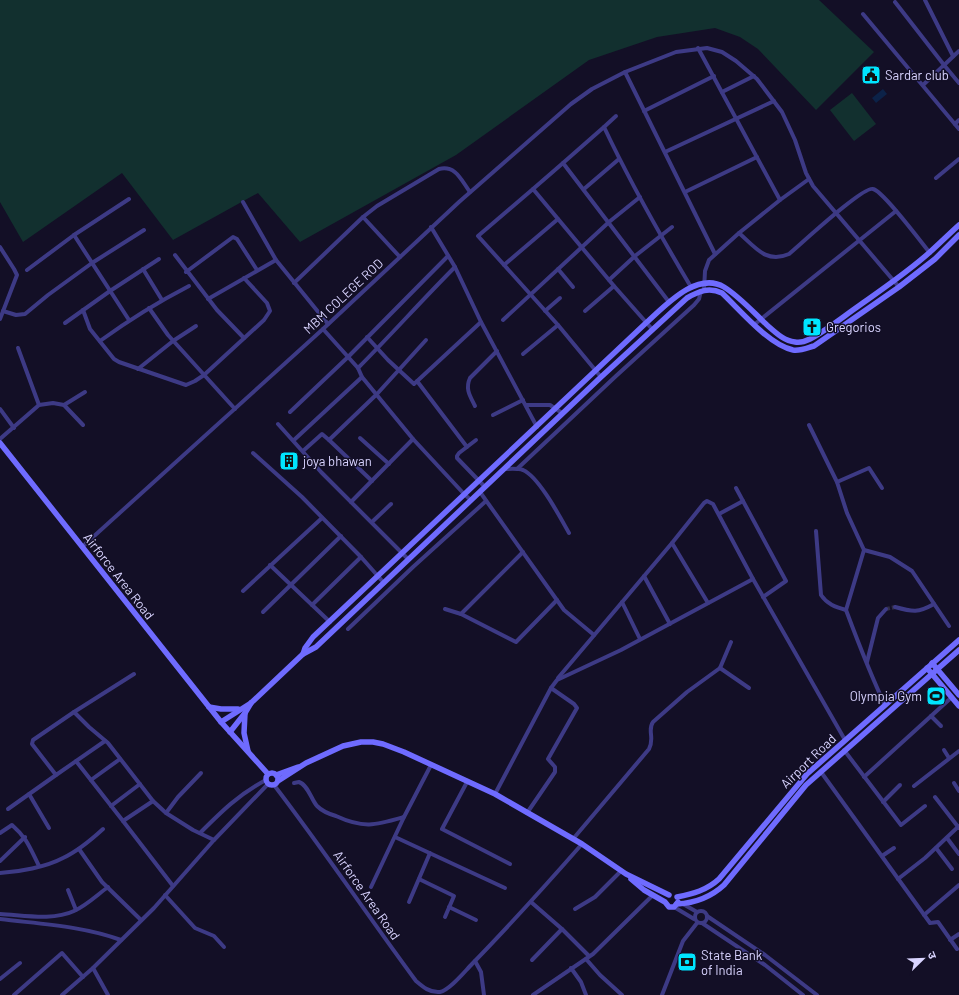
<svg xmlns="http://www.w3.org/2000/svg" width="959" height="995" viewBox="0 0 959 995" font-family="Barlow,'Noto Sans Devanagari',sans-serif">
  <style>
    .green { fill: #12302f }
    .water { fill: #0c2248 }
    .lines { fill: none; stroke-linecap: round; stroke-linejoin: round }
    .street-tunnel { stroke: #312d47; stroke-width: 4; stroke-dasharray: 4 2; stroke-linecap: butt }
    .street { stroke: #3d3a85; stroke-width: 4 }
    .secondary { stroke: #6f6bff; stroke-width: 5.5 }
    .labels { text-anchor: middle; stroke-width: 3; stroke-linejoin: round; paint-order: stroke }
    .poi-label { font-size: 13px; fill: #d9d4ff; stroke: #130f26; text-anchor: start }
    .street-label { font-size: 13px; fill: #d9d4ff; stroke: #130f26 }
  </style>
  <rect width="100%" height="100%" fill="#130f26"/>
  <g class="green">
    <path d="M0 0H819L874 52 816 110 758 49 740 37 715 28 657 37 589 60 456 155 300 242 258 193 173 240 122 173 23 242 0 202Z"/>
    <path d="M852 93 876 124 854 141 830 110Z"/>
  </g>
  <path class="water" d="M883 89 887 94 876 103 872 98Z"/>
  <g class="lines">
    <path class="street-tunnel" d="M886 609 895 607"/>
    <g class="street">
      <path d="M925 0 953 56"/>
      <path d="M895 2 944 65 959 83"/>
      <path d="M863 14 959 129"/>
      <path d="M698 48 780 200"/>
      <path d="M625 72 715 254"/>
      <path d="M923 85 959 51"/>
      <path d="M722 92 754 76"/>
      <path d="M644 111 714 76"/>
      <path d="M955 124 959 120"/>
      <path d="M604 127 616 116"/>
      <path d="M665 152 774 101"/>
      <path d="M936 178 959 159"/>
      <path d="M533 189 563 163"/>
      <path d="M584 189 619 159"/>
      <path d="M685 192 757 157"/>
      <path d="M243 202 276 260 328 324"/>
      <path d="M363 217 400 257"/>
      <path d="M431 227 455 267 481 322 537 427"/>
      <path d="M739 233C755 247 766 264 789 254 800 245 863 186 873 189 883 191 921 242 930 253"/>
      <path d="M74 235 129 320"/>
      <path d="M0 247 14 269 17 275 0 319"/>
      <path d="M175 255 217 310 244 338"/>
      <path d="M504 265 558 219"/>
      <path d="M143 269 162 300"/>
      <path d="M558 269 573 287"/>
      <path d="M27 270 74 235 129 199"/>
      <path d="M186 272 233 237 237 239 257 270"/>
      <path d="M609 280 635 256 672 227"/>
      <path d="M294 283 363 217 377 206 439 169C456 165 461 180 470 192"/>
      <path d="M704 290 705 271 709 260 739 233 780 200 809 179"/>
      <path d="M208 299 276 260"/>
      <path d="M669 302 563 163 604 127C630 182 660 235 691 287"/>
      <path d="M149 308 168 335 235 409"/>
      <path d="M83 310 90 329 114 359 119 362 186 385 195 381 204 375 264 320 270 311 267 303 244 278"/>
      <path d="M3 311 16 315 25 314 48 295 92 263 144 230"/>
      <path d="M545 311 560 298"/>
      <path d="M585 311 614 286"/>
      <path d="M503 320 609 222 640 197"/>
      <path d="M65 323 110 291 159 259"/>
      <path d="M755 324 896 211"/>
      <path d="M323 329 358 368 362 377 413 439 465 495 471 500"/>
      <path d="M367 337 388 360 414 384 481 322"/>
      <path d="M100 341C129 320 158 302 189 286"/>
      <path d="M18 348 39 405"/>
      <path d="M523 354 558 325"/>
      <path d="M358 368C391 335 422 300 455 267"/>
      <path d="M138 369 173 341 196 326"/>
      <path d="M601 377 558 325 478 236 533 189 614 286 652 329"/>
      <path d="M417 381 467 447"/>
      <path d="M64 405 85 392"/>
      <path d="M526 405H550L562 413"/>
      <path d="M475 406C470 396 465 389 470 378L497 351"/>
      <path d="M0 409 14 428"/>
      <path d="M290 412 348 357 448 256"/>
      <path d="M493 415 523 400"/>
      <path d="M278 424 321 472 408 559"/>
      <path d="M809 425 837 482 847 513 864 550 890 557 912 571 949 626"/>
      <path d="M360 438 389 464"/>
      <path d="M0 439 39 405 53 403 64 405 83 425"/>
      <path d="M294 440 362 377"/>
      <path d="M476 440 459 453 457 456V458L485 487"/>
      <path d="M303 451 322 434 329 440"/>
      <path d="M253 453 302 497 361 557 384 583"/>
      <path d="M504 469C510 469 517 468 523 470 539 477 560 517 569 533"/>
      <path d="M517 469 616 376 694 305 699 299 701 291"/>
      <path d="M372 481 329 440 377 394 426 340"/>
      <path d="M837 482 869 468 882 488"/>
      <path d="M736 488 786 581 763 597"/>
      <path d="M480 492 564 610 594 635"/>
      <path d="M351 502 413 439"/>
      <path d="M719 514 743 501"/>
      <path d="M372 522 391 504"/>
      <path d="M816 531 821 595C827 604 835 607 846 610 858 642 870 674 885 705"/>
      <path d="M672 543 708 603"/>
      <path d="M82 547 323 329 459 202 571 104 592 89 625 72 676 52 707 48 722 52 736 61 757 79 782 112 795 140 806 173 813 186 899 287"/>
      <path d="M270 565 330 622"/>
      <path d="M644 576 670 624"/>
      <path d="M243 591 322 518"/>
      <path d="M622 602 640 639"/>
      <path d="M312 605 361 557"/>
      <path d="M895 607C913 612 918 613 934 604"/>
      <path d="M445 609 461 614 516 642 557 600"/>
      <path d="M846 610 864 550"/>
      <path d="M263 612 341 536"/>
      <path d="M461 614 523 552"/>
      <path d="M348 629 413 567 486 501"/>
      <path d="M867 662 878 618 886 609"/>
      <path d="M720 668 749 688"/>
      <path d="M558 678 672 543 704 503 707 501 713 504 753 579"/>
      <path d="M74 712 89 727 108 743 153 801 166 813 193 830 214 840"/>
      <path d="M931 716 941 726"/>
      <path d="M105 741 56 775 32 744 33 740 74 712 134 674"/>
      <path d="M844 750 901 825 925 806"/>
      <path d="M944 750 949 758"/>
      <path d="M76 761 123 821 153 801"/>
      <path d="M821 772 930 923 938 922 957 949"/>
      <path d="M864 777 952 697"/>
      <path d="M91 780 120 759"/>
      <path d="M467 782 442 829 510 864"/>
      <path d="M294 783 299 782C308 785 311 799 317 806 322 811 329 814 336 816 364 829 376 825 404 817"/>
      <path d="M954 783 959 791"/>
      <path d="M274 785C323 849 368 916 416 981 423 987 430 993 440 992 450 990 465 971 472 964 510 925 546 885 582 844"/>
      <path d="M914 786 959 751"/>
      <path d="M29 794 49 828"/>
      <path d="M495 794 551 688 557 680 621 650 753 579 845 740"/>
      <path d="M935 797 959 828"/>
      <path d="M883 802 900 785"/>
      <path d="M111 806 140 784"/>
      <path d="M8 809 56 775"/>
      <path d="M166 813 178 797 201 773"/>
      <path d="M527 813 555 772V767L548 759 577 708 574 704 551 688"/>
      <path d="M123 821 173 886"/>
      <path d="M0 833 12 825C27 838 30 848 39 866"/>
      <path d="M200 833C221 812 239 794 266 780"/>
      <path d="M395 837 505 888"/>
      <path d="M947 838 959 854"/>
      <path d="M573 839 649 749C655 738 647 730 653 722L687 692 720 668 731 642"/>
      <path d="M936 848 952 869"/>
      <path d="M79 849 102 882 141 920"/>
      <path d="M882 856 894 848"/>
      <path d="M0 861 25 837"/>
      <path d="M0 873C19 872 46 867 63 858 78 851 91 840 103 829"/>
      <path d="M419 879 454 896 445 917"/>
      <path d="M898 879 925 858 959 826"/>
      <path d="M371 887 404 817 431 765"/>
      <path d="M68 890 76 910"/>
      <path d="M165 895 195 928 214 936 224 947"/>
      <path d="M409 902 430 853"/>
      <path d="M531 902 562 929 589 956"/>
      <path d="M683 904 697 912"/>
      <path d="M449 907 476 920"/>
      <path d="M674 907 694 919"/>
      <path d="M575 909 595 897 621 871"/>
      <circle cx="701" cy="917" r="6"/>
      <path d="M0 914C23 915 53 921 74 911 87 905 97 895 108 887"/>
      <path d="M924 915 959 885"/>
      <path d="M707 916 765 955 817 995"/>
      <path d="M0 919C40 924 83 926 121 940"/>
      <path d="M702 923 765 965 803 995"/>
      <path d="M950 940 959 934"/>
      <path d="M586 959 600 975 622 995"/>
      <path d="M532 960 562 929"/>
      <path d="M475 961 481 972 484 995"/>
      <path d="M93 968 108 995"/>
      <path d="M571 968 581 982 586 995"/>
      <path d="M0 979 20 963"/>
      <path d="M14 995 62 953 83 977"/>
      <path d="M62 995 93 968 154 908 214 840 268 784"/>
      <path d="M533 995 593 954 653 895"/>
      <path d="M662 995 683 941 697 923"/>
    </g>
    <g class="secondary">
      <path d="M0 443 221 722 268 774"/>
      <path d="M303 654 305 648 313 637 647 322C666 305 697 271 724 287 740 297 753 312 767 325 775 332 784 341 795 342 800 343 806 341 810 339 827 330 844 316 860 305 884 288 909 271 930 252 940 243 949 234 959 225"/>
      <path d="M932 663 959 695"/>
      <path d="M927 668 959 706"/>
      <path d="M209 707 221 709H238"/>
      <path d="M245 713 244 733 248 751"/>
      <path d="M221 722 251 703 303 654 316 647 601 377 687 298C699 291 709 287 722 293 740 310 769 345 793 350 801 351 807 348 814 346L899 287 935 259 959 235"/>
      <path d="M230 732 245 713 251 703"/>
      <circle cx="272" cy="779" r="6"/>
      <path d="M276 775 298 767"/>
      <path d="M278 781 306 763 343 746 361 742H373L383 744 404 752 495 794 582 844 626 874 669 895"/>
      <path d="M631 879 644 890 665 902 669 907H674L678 902"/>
      <path d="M677 897C693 894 707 890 719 879L807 774 959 640"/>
      <path d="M677 904C696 903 711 897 724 885L806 785 959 650"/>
    </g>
  </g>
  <defs>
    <g id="civic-square" transform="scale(1)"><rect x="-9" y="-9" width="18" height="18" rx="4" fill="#00e5ff" stroke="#130f26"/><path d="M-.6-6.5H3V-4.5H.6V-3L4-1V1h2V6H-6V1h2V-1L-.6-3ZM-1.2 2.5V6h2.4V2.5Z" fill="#111"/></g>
    <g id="church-square" transform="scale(1)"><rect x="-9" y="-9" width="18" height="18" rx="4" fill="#00e5ff" stroke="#130f26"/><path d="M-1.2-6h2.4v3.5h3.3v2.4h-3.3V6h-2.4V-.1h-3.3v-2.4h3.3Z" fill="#111"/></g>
    <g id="building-square" transform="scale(1)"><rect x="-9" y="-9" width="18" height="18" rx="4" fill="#00e5ff" stroke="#130f26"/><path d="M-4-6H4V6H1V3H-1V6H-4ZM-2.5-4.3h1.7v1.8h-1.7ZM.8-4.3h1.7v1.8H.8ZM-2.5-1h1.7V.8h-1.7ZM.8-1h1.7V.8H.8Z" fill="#111"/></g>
    <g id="stadium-square" transform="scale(1)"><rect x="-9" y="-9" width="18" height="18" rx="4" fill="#00e5ff" stroke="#130f26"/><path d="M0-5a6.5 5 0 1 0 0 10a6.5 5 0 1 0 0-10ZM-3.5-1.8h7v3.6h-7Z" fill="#111"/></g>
    <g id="bank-square" transform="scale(1)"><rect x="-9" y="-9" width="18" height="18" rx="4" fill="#00e5ff" stroke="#130f26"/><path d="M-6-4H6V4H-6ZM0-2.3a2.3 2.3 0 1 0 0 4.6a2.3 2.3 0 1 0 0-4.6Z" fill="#111"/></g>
  </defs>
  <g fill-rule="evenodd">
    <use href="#civic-square" x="871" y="75"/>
    <use href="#church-square" x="812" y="327"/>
    <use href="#building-square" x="289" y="461"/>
    <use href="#stadium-square" x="936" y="696"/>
    <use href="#bank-square" x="687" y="962"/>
  </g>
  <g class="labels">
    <g class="poi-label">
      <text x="885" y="80">Sardar club</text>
      <text x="826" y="332">Gregorios</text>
      <text x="303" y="466">joya bhawan</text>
      <text x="922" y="701" text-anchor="end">Olympia Gym</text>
      <text x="701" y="960">State Bank<tspan x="701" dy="15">of India</tspan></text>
    </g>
    <g class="street-label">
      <text transform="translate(343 296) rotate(-43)" y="5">MBM COLEGE ROD</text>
      <text transform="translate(119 576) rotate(52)" y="5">Airforce Area Road</text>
      <text transform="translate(808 761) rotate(-44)" y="5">Airport Road</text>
      <text transform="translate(367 895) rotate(55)" y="5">Airforce Area Road</text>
    </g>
  </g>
  <g transform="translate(923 959) rotate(67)" stroke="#130f26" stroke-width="3" paint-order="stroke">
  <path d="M0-3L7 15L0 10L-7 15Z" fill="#d9d4ff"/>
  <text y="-6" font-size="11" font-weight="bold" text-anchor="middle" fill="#d9d4ff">उ</text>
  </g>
</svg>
